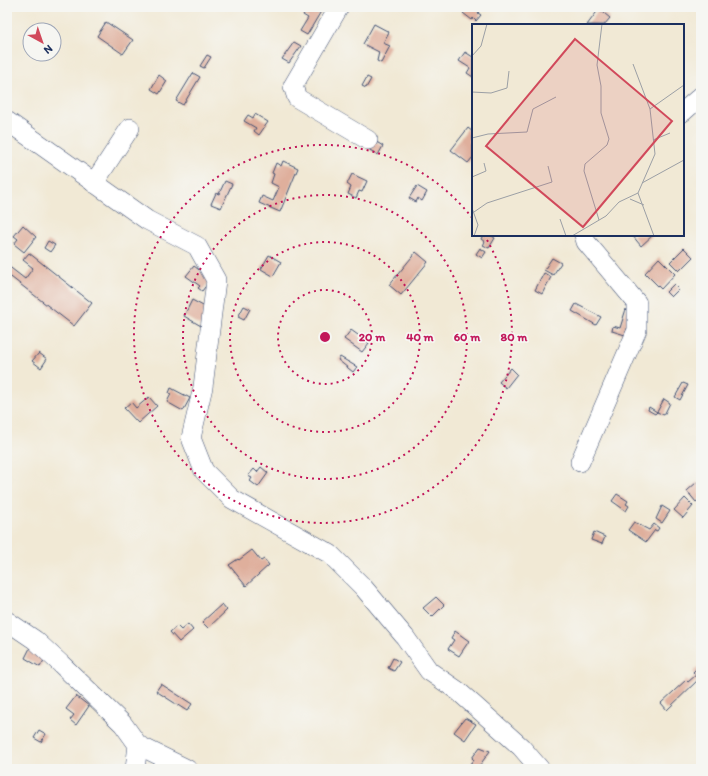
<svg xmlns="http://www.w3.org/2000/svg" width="708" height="776" viewBox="0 0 708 776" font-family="Itim,sans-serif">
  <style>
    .building { fill: #dfaf9c }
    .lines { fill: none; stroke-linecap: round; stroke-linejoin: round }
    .minor-casing { stroke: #3b4b70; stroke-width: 20 }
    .minor { stroke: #fff; stroke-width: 19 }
    .ring { fill: none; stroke: #c2185b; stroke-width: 2; stroke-dasharray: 2 4 }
    .inset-road { fill: none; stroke: #9b9fa5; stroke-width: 1 }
    .view { fill: #d1495b; fill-opacity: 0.15; stroke: #d1495b; stroke-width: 2 }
    .inset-edge { fill: none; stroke: #1b2f5e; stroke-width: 2 }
    .centre { fill: #c2185b; stroke: #f6f6f2; stroke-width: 2 }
    .ring-label { font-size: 12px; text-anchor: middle; font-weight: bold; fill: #c2185b; stroke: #f6f6f2; stroke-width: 3.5; stroke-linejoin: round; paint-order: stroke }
  </style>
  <rect width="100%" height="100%" fill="#f6f6f2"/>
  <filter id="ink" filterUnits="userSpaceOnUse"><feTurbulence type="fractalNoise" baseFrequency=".025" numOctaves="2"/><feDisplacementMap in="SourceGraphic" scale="8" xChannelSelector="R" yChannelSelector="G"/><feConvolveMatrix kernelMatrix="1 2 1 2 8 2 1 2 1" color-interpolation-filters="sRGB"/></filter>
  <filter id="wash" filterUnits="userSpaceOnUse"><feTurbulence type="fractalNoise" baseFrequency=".012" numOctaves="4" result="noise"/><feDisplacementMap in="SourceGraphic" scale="16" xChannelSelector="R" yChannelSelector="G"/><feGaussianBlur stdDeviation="0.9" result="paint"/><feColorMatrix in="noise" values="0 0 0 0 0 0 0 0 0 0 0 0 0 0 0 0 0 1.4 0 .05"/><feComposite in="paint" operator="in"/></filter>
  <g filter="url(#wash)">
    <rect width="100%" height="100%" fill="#f1e9d5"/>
    <g id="blocks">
      <g class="building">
        <path d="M308 7 323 8 307 35 300 31 308 18 303 15Z"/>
        <path d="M467 7H482L478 13 481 15 476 21 473 18 472 20 463 13Z"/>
        <path d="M599 9 610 18 604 25H587Z"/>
        <path d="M106 22 133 40 123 54 97 36Z"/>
        <path d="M374 24 389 32 383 43 390 46 381 63 377 61 379 52 363 44Z"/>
        <path d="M294 42 301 46 289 63 282 59Z"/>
        <path d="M465 52 473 57V77L467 73 470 68 459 61Z"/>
        <path d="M207 55 211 57 204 68 200 66Z"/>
        <path d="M193 73 200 77 183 105 176 101Z"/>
        <path d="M159 75 167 81 159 94 151 89Z"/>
        <path d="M367 77 371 79 366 88 362 86Z"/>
        <path d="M255 114 268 122 259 135 254 131 256 128 244 121 248 115 253 118Z"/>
        <path d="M468 128 473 132V157L468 163 451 150Z"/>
        <path d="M370 138 383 146 378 155 365 147Z"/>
        <path d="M283 161 298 168 280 212 259 203 262 196 273 201 279 187 271 183 274 174 272 173 276 163 281 166Z"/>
        <path d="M352 174 367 181 362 192 359 191 356 198 348 194 351 187 347 184Z"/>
        <path d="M225 181 232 184 221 208 211 204 216 193 219 194Z"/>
        <path d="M417 186 427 192 422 201 418 198 416 202 409 198Z"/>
        <path d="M23 225 36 237 24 252 14 244 18 239 14 236Z"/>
        <path d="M483 235H490L495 238 489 248 483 245 485 242 481 239Z"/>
        <path d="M632 235H653L641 246Z"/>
        <path d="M48 241 55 245 50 252 44 248Z"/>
        <path d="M480 248 486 252 482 258 476 254Z"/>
        <path d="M684 248 693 257 679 271 670 262Z"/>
        <path d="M416 252 428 262 401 295 389 285Z"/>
        <path d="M29 253 92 303 74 326 7 274V265L25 279 33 268 23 260Z"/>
        <path d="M269 255 281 262 273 276 261 269Z"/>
        <path d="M552 258 561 263 553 275 544 270Z"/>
        <path d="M659 258 675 274 661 289 645 273Z"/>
        <path d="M194 266 211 279 202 291 198 288 200 286 186 276Z"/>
        <path d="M544 273 551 277 542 294 535 290Z"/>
        <path d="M674 284 679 289 671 297 666 292Z"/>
        <path d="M192 300 205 307 201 326 184 316Z"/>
        <path d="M576 304 601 317 596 325 572 311Z"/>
        <path d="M244 306 250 309 244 320 238 317Z"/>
        <path d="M626 309 633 311 625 335 612 331 613 326 620 328Z"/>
        <path d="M351 330 369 343 362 352 344 339Z"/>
        <path d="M39 353 47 359 41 368 32 361Z"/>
        <path d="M340 357 357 367 353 372 338 360Z"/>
        <path d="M511 368 517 374 506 388 499 382Z"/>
        <path d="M683 383 688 385 680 400 675 397Z"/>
        <path d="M171 388 190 398 183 411 167 402 171 394 169 393Z"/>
        <path d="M149 397 157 406 138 423 124 408 131 402 136 408Z"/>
        <path d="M664 399 670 403 664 415 657 412 655 414 648 410 649 407 657 412Z"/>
        <path d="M261 467 268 473 258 487 250 481 252 478 248 476 254 469 257 472Z"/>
        <path d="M697 482 701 487 699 492 701 498 696 502 687 491Z"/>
        <path d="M617 494 628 501 626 504 629 506 626 511 612 501Z"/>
        <path d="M685 498 693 506 683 518 674 510Z"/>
        <path d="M662 506 670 511 662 523 656 519Z"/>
        <path d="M634 522 649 530 654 524 659 528 657 531 655 530 646 542 628 530Z"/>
        <path d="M594 532 605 537 602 544 591 540Z"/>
        <path d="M252 550 261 561 264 559 269 565 246 586 229 565 238 559 239 560Z"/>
        <path d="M436 597 444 605 432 617 423 608Z"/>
        <path d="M222 604 227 610 208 628 202 622Z"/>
        <path d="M188 624 193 630 179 642 170 632 177 626 181 630Z"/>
        <path d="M455 631 469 641 459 656 448 649 454 640 451 638Z"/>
        <path d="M30 648 46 657 40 667 25 658Z"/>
        <path d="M393 658 400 662 394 671 388 668Z"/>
        <path d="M701 664V677L667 710 661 703 686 680 688 682 696 675 693 672Z"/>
        <path d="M161 684 192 704 187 711 156 691Z"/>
        <path d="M76 696 89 706 76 725 70 720 74 715 66 709Z"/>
        <path d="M465 718 476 724 465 740 454 732Z"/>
        <path d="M39 730 46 734 41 742 34 738Z"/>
        <path d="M480 747 490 751 477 769H467L474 760 472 758Z"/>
      </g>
    </g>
  </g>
  <g filter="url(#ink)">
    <use href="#blocks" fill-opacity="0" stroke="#3b4b70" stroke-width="1"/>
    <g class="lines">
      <g class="minor-casing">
        <g id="minor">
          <path d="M339 7 293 86 297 98 368 140"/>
          <path d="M683 112 701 96"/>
          <path d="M7 121 147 220 197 246 216 280 203 387 191 438 204 471 232 499 330 554 363 587 405 637 429 671 458 691 521 747 540 769"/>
          <path d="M94 183 130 128"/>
          <path d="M580 462 637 330V303L586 242 584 235"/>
          <path d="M7 621 35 640 61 664 123 724 138 745 135 769"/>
          <path d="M138 745 187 769"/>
        </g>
      </g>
      <use href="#minor" class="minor"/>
    </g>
  </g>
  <g class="ring">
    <circle cx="325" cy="337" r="47"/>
    <circle cx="325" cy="337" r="95"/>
    <circle cx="325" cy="337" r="142"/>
    <path d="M484 235A189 189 0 1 1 473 219"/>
  </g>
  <g transform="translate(472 24)">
    <rect width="212" height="212" fill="#f1e9d5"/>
    <path class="inset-road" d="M0 32 9 22 15 0M161 40 178 85M0 68 19 69 35 64 37 47M0 114 16 110 55 108 61 85 84 73M181 116 198 109M0 153 14 147 12 139M170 159 212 136M166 169 182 212M158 175 172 181M0 184 6 201 2 212M2 188 15 179 80 158 76 142M88 195 94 212M127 196 112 147 113 140 135 121 137 115 129 89V62L125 41 130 0M100 212 134 192 147 178 166 169 183 130 178 85 212 61"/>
    <path class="view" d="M103 15 200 97 111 203 14 122Z"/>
    <rect width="212" height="212" class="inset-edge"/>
  </g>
  <circle cx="325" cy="337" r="6" class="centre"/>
  <g class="ring-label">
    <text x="372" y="341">20 m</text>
    <text x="420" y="341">40 m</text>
    <text x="467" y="341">60 m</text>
    <text x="514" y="341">80 m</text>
  </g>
  <rect width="708" height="776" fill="none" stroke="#f6f6f2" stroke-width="24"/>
  <g transform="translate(42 42) rotate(140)"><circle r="19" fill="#f6f6f2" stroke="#9ea6b7"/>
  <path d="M0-3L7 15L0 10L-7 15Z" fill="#d1495b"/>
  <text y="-6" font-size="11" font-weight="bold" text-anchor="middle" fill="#1b2f5e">N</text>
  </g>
</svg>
